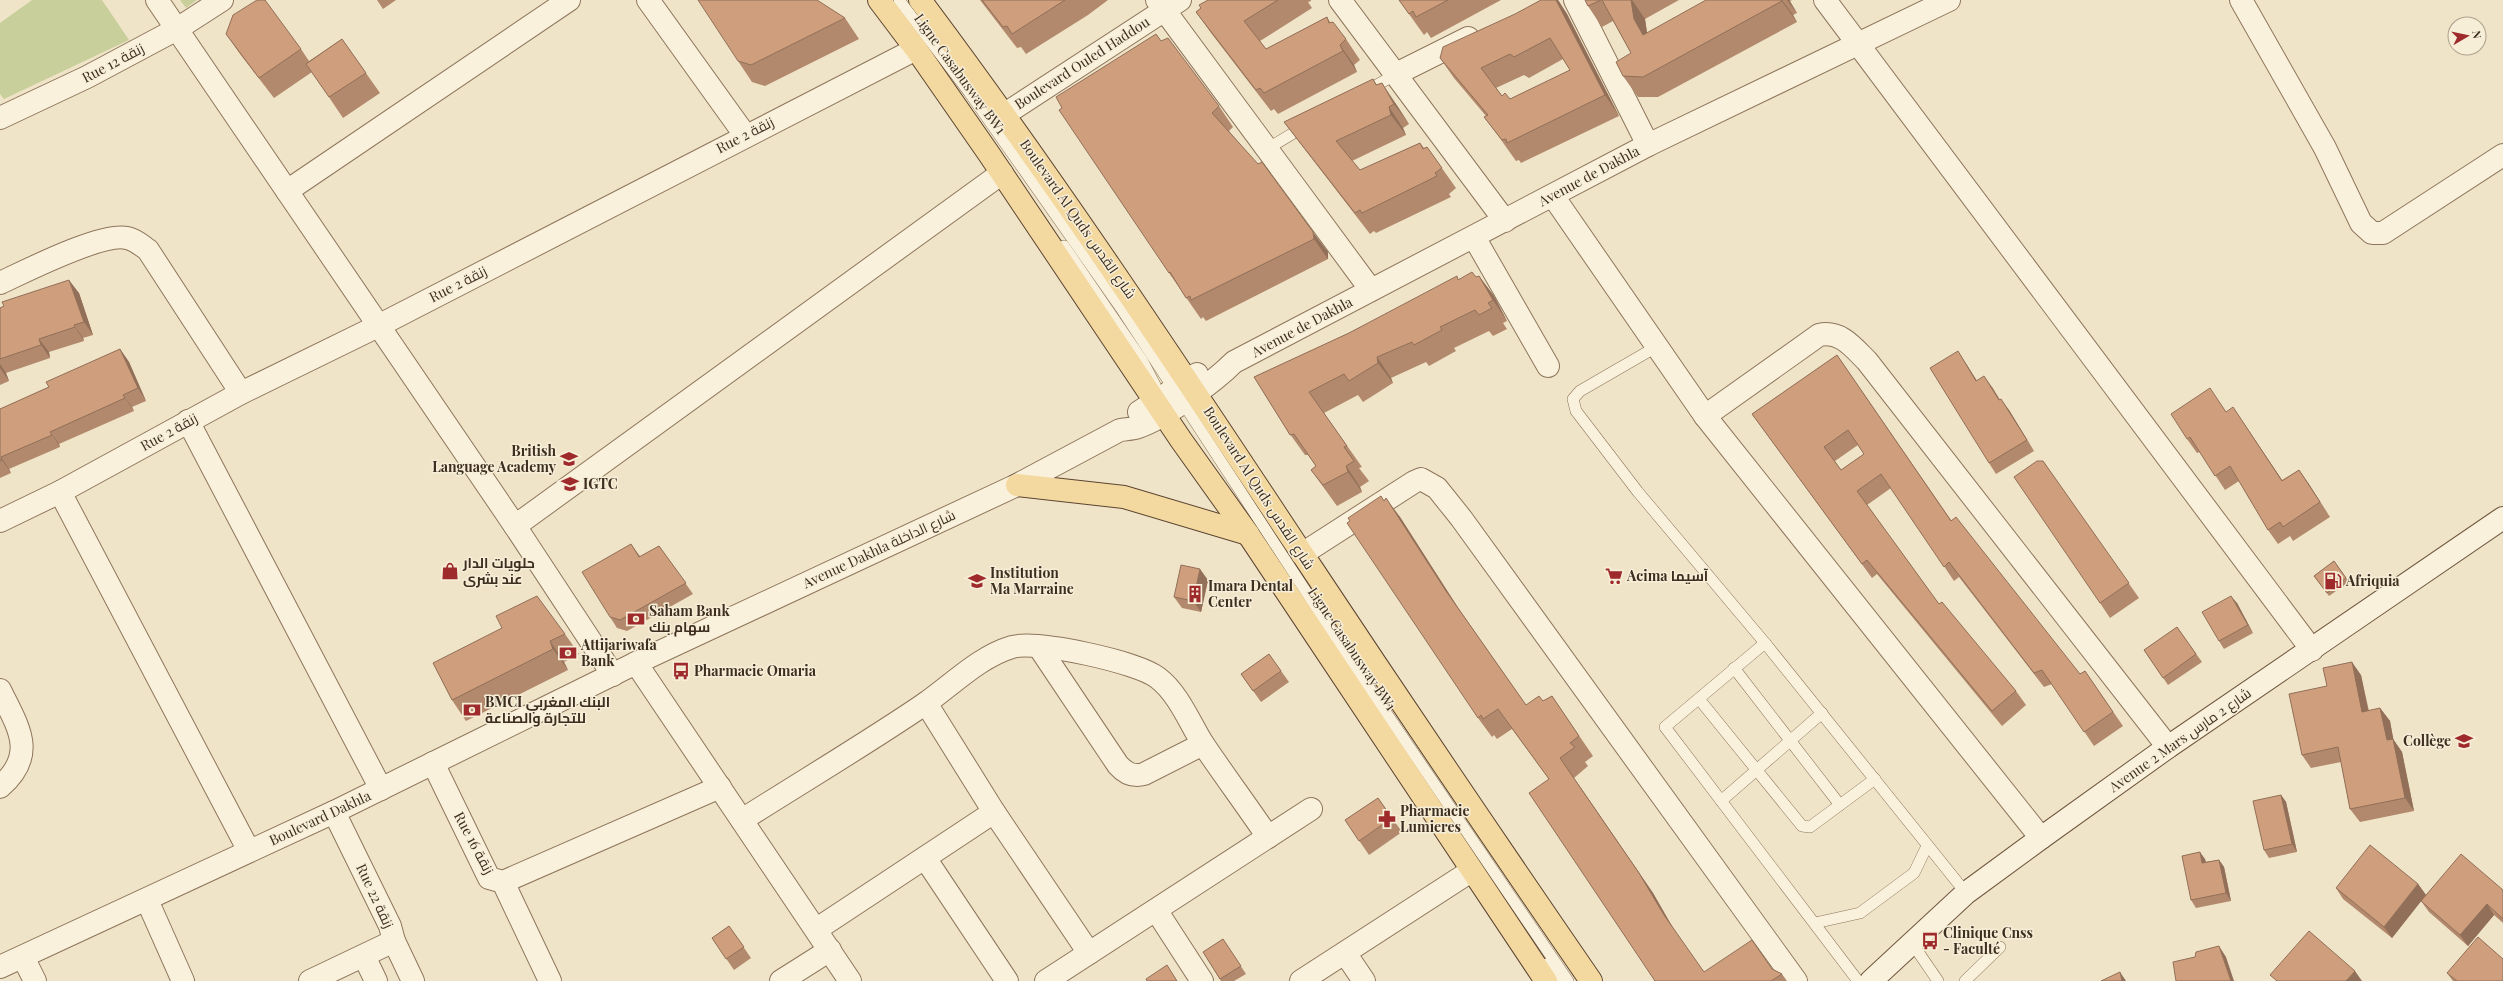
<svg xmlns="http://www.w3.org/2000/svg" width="2503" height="981" viewBox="0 0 2503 981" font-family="'Playfair Display',Cairo,serif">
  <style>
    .green { fill: #c9cf9b }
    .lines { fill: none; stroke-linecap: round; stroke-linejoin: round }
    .lane-casing { stroke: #8d765c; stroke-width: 12 }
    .street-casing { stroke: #8d765c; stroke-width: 24 }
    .secondary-casing { stroke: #6f573f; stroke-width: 24 }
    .primary-casing { stroke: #5b4430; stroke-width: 24 }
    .lane { stroke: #faf1dc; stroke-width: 11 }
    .street { stroke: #faf1dc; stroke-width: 22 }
    .secondary { stroke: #faf1dc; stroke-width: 22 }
    .primary { stroke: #f3d9a0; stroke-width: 22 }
    .wall { fill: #b2896c; fill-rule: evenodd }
    .shaded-wall { fill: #916f58 }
    .building { fill: #cf9f7d; stroke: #916f58; fill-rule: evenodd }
    .labels { text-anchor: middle; stroke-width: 3; stroke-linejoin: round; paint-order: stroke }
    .street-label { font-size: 14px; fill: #3d2e20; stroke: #f7eed8 }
    .poi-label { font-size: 14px; font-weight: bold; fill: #3d2e20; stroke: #f7eed8; text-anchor: start }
  </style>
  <rect width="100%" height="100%" fill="#f0e4c8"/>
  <g class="green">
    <path d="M32 0H102L129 40 4 99 0 94V23Z"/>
    <path d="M180 0H197L186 8Z"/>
  </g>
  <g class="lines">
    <g class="lane-casing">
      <g id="lane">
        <path d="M899 0 969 92 1121 308 1357 670 1568 981"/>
        <path d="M1365 92 1396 74"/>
        <path d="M1267 149 1305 126"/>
        <path d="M1064 246 1142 360 1155 385"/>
        <path d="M1656 347 1580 391 1573 399 1576 411 1638 492 1765 643"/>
        <path d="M1734 668 1840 805"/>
        <path d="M1699 699 1802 826 1810 827 1875 779"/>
        <path d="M1721 801 1822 713"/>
        <path d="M1815 923 1860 913 1914 873 1927 846"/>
        <path d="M1912 943 1938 981"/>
        <path d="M1547 964 1559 981"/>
        <path d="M1858 981 1665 727 1765 643 1966 893"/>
        <path d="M1965 981 2000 947"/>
      </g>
    </g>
    <g class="street-casing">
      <g id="street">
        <path d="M157 0 515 526 613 675"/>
        <path d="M648 0 745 135"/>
        <path d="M1157 0 1371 290"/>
        <path d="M1340 0 1505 221"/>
        <path d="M1575 0 1648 145"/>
        <path d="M1825 0 2312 650"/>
        <path d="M2241 0 2325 148 2361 223 2372 233H2383L2503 155"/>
        <path d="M1396 74 1468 38"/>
        <path d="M1005 114 1180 0"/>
        <path d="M0 118 87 77 177 29 222 0"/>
        <path d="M287 191 569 0"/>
        <path d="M1553 196 1705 416 2041 838"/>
        <path d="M1474 237 1548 366"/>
        <path d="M0 283C26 271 102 232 127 238 136 240 141 245 148 250L241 393"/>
        <path d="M1139 412 1197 374"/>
        <path d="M1705 416 1819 335C1840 330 1853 347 1867 361L2168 747"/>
        <path d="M188 421 381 789"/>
        <path d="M60 492 249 851"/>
        <path d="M0 521 60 492 241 393 378 326 916 49"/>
        <path d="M515 526 1002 173"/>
        <path d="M1302 554 1414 482 1421 479 1437 488 1461 518 1796 981"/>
        <path d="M1039 647 1118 765C1125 773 1133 777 1144 774L1203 744"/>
        <path d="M636 663 850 981"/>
        <path d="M0 690C18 727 38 754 0 787"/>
        <path d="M926 703 994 812 1089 953"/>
        <path d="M433 763 489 878 503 882 550 981"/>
        <path d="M334 812 390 926 394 941 413 981"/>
        <path d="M742 820C803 781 866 744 926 703 953 684 979 657 1012 647 1037 640 1138 662 1158 678 1178 693 1190 723 1203 744 1224 775 1247 806 1268 837"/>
        <path d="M925 858 1007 981"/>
        <path d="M503 882 720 787"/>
        <path d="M147 900 183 981"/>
        <path d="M1156 910 1202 981"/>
        <path d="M817 929 994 812"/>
        <path d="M1345 953 1364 981"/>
        <path d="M364 956 376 981"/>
        <path d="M23 957 35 981"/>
        <path d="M0 967 334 812 636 663 1017 485 1120 430C1126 429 1133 429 1138 427 1165 418 1214 382 1234 362L1648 145 1949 0"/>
        <path d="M310 981 394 941"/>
        <path d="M781 981 830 950"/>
        <path d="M1046 981 1311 809"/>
        <path d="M1301 981 1471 871"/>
      </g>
    </g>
    <g class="secondary-casing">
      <path id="secondary" d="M1871 981 1966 893 2041 838 2168 747 2503 518"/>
    </g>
    <g class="primary-casing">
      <g id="primary">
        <path d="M879 0 916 49 989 154 1181 440 1248 534 1546 981"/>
        <path d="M920 0C1055 180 1179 368 1303 555 1398 698 1494 840 1591 981"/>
        <path d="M1017 485 1124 497 1248 534"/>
      </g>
    </g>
    <use href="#lane" class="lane"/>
    <use href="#street" class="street"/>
    <use href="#secondary" class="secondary"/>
    <use href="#primary" class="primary"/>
  </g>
  <g class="wall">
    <path d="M377 0H396L383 9Z"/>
    <path d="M980 0H1108L1088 15 1026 54 1021 47 1017 48Z"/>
    <path d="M1208 0H1311V1L1308 2 1312 8 1260 41 1266 49 1327 17 1330 22 1346 39 1360 60 1354 65 1357 72 1278 114 1274 109 1271 111 1211 33 1196 12 1201 8Z"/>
    <path d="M1399 0H1501L1431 38 1427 32 1424 35Z"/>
    <path d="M1541 0H1558L1567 14 1619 116 1521 163 1519 160 1516 161 1499 137 1484 117 1486 116 1454 78 1440 58ZM1563 59 1570 70 1510 99 1502 96 1496 88 1524 75 1529 78Z"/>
    <path d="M1585 0H1679L1645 19 1647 33 1707 0H1792L1790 1 1797 13 1793 15 1797 22 1658 97H1638L1623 76 1631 53 1613 21 1602 27 1588 6Z"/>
    <path d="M845 18 859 39 765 86 752 82 738 61Z"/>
    <path d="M226 34 301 49 309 61 342 39 380 93 343 118 312 72 274 98 240 54Z"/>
    <path d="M1161 41 1219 106 1233 127 1229 131 1328 252V259L1206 321 1203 317 1201 319 1169 273Z"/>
    <path d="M1373 79 1377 85 1396 104 1409 124 1403 128 1406 135 1352 161 1360 170 1420 143 1424 148 1427 147 1456 188 1449 194 1451 197 1376 233 1374 231 1370 234 1299 142 1284 122Z"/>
    <path d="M1479 276 1494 296 1507 321 1503 323 1507 329 1493 336 1489 331 1454 348 1456 351 1429 366 1426 362 1391 378 1393 383 1363 402 1358 395 1324 413 1362 467 1359 468 1369 481 1360 487 1362 492 1337 506 1311 470 1316 466 1308 455H1305L1287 430 1254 377 1349 333 1459 280 1476 277Z"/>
    <path d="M79 293 93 335 83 338 84 341 49 352 50 358 6 373 9 381 0 385V308Z"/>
    <path d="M120 349 129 362 146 401 132 407 134 411 59 444 60 447 9 469 11 473 0 478V409L49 387Z"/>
    <path d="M1837 355 1951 520 2080 674 2085 671 2123 726 2094 746 2052 684 2044 687 1959 577 1954 581 1891 488 1867 505 1939 604 2016 691 2026 705 2002 726 1877 574 1872 578 1752 414ZM1858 445 1864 454 1841 470 1835 461Z"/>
    <path d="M1965 362 1977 381 1992 387 1999 400 2009 410 2034 451 1996 474 1989 463Z"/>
    <path d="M2226 412 2243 422 2282 480 2299 470 2330 517 2293 541 2290 536 2278 544 2268 530 2239 481 2225 490 2200 452 2197 453 2187 439Z"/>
    <path d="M2043 461 2139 598 2110 618 2100 603Z"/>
    <path d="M1384 500 1400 517 1459 609 1526 705 1543 701 1552 696 1593 756 1585 762 1588 766 1574 778 1653 893 1676 933 1704 972 1772 969 1782 974 1787 981H1655L1549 779 1512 729 1497 739 1494 735 1492 737 1478 718Z"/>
    <path d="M659 546 693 594 627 631 617 628 610 617 639 555 640 557Z"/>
    <path d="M2334 561 2349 582 2329 596 2314 576Z"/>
    <path d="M1208 580 1201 612 1182 608 1174 597Z"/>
    <path d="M2237 603 2253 633 2224 649 2219 641Z"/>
    <path d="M2177 627 2202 662 2168 685 2144 650Z"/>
    <path d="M565 634 579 654 564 662 568 670 466 721 452 700 433 663Z"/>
    <path d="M1269 654 1289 682 1261 702 1241 674Z"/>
    <path d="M2361 675 2369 711 2380 708 2390 721 2393 739 2402 752 2414 811 2360 822 2350 809 2341 762 2311 768 2302 755 2327 686Z"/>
    <path d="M2281 795 2286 802 2297 852 2269 858 2264 850Z"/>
    <path d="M1378 798 1402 832 1369 855 1345 820Z"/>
    <path d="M2205 859 2206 862 2219 860 2224 867 2231 901 2196 908 2191 900Z"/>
    <path d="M2418 884 2426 895 2503 890V923L2494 915 2468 946 2429 912 2421 901 2392 938 2343 899 2336 888Z"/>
    <path d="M729 926 751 958 734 970 712 938Z"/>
    <path d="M1223 939 1246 974 1234 981H1221L1203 952Z"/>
    <path d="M2447 973 2503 981H2453Z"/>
  </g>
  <g class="shaded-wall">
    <path d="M1556 0H1558L1567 14 1619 116 1605 95Z"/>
    <path d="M1631 0H1632L1645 19 1648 39 1643 35 1634 19Z"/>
    <path d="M1781 0H1782L1793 15 1797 22Z"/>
    <path d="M1787 0H1789L1797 13Z"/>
    <path d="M1340 45 1354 65 1357 72 1343 51Z"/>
    <path d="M1382 83 1396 104 1409 124 1394 104Z"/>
    <path d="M1389 107 1403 128 1406 135 1391 115Z"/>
    <path d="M1313 232 1328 252V259L1314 239Z"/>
    <path d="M1479 276 1494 296 1507 321 1493 300Z"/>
    <path d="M69 280 79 293 93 335 84 322Z"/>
    <path d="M74 325 83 338 84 341 75 327Z"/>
    <path d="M39 339 49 352 50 358 41 345Z"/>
    <path d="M120 349 129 362 146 401 138 388Z"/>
    <path d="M1958 351 1965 362 1984 392 1976 381Z"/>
    <path d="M1377 357 1391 378 1393 383 1378 363Z"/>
    <path d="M0 364 6 373 9 381 0 368Z"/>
    <path d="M1984 376 1992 387 2007 411 1999 400Z"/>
    <path d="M123 395 132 407 134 411 125 398Z"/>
    <path d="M2001 399 2009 410 2034 451 2027 440Z"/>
    <path d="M2233 407 2243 422 2292 495 2282 481Z"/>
    <path d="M50 432 59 444 60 447Z"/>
    <path d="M1 457 9 469 11 473 2 460Z"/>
    <path d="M1346 466 1360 487 1362 492 1348 472Z"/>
    <path d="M2299 470 2309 484 2330 517 2320 502Z"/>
    <path d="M1386 498 1400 517 1460 611 1446 591Z"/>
    <path d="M631 544 639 555 647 568 639 557Z"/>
    <path d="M1200 569 1208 580 1201 612 1193 601Z"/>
    <path d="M2231 596 2237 603 2253 633 2248 625Z"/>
    <path d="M550 641 564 662 568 670 553 649Z"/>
    <path d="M2352 662 2361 675 2371 725 2362 712Z"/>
    <path d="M2380 708 2390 721 2396 753 2387 740Z"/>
    <path d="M2393 739 2402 752 2414 811 2405 798Z"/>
    <path d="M1574 778 1653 893 1677 935 1664 915Z"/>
    <path d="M2281 795 2286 802 2297 852 2292 844Z"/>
    <path d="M2200 852 2205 859 2207 870 2202 863Z"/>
    <path d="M2219 860 2224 867 2231 901 2226 893Z"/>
    <path d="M2418 884 2426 895 2392 938 2384 927Z"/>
    <path d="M2487 904 2494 915 2468 946 2460 935Z"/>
    <path d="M2219 946 2226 957 2234 981H2231Z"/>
    <path d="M2355 971 2362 981H2346Z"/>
    <path d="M2120 972 2126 981H2122Z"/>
  </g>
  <g class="building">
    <path d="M257 0H265L301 49 259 78 226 34 233 15Z"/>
    <path d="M698 0H817L845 18 751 65 738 61Z"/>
    <path d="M982 0H1065L1012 34 1007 26 1003 27Z"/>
    <path d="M1208 0H1278L1244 21 1266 49 1327 17 1329 23 1333 22 1346 39 1340 45 1343 51 1264 93 1260 88 1256 90 1196 12 1201 8 1199 5Z"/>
    <path d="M1399 0H1448L1416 17 1413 11 1409 14Z"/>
    <path d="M1541 0H1556L1605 95 1507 143 1506 139 1502 140 1484 117 1488 115 1440 58 1443 47 1515 14ZM1550 38 1570 70 1510 99 1505 93 1502 96 1481 68 1510 54 1514 57Z"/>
    <path d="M1585 0H1601L1588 6Z"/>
    <path d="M1602 0H1631L1634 19 1643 35 1706 0H1781L1782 1 1643 77 1623 76 1616 62 1631 53Z"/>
    <path d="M1156 34 1161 41 1168 38 1219 106 1212 113 1258 164 1262 162 1313 232 1314 239 1191 300 1190 296 1186 298 1170 272 1169 273 1059 110 1062 108 1056 97Z"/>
    <path d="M342 39 366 73 329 97 306 64Z"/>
    <path d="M1373 79 1376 85 1382 83 1394 104 1389 107 1391 115 1336 141 1360 170 1420 143 1423 149 1427 147 1442 168 1435 173 1437 176 1362 213 1360 210 1355 213 1284 122Z"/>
    <path d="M1472 272 1476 277 1479 276 1493 300 1488 303 1492 308 1479 315 1475 310 1440 327 1442 330 1414 345 1412 342 1377 357 1378 363 1349 381 1344 374 1309 392 1347 446 1344 447 1354 461 1346 466 1348 472 1323 485 1311 470 1316 466 1294 434 1290 435 1287 430 1254 377 1349 333 1457 276 1458 280Z"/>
    <path d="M69 280 84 322 74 325 75 327 39 339 41 345 0 359V308L4 306 2 302Z"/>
    <path d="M120 349 138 388 123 395 125 398 50 432 52 435 1 457 2 460 0 461V409L49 387 46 382Z"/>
    <path d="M1958 351 1976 381 1984 376 1999 400 2001 399 2027 440 1989 463 1930 368Z"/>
    <path d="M1837 355 1951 521 1956 517 2080 674 2085 671 2113 712 2084 732 2042 670 2034 673 1949 562 1944 567 1881 474 1857 491 1939 604 1942 602 2016 691 1992 711 1867 560 1862 564 1752 414ZM1848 430 1864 454 1841 470 1824 447Z"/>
    <path d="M2210 388 2226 412 2233 407 2282 481 2299 470 2320 502 2283 527 2280 522 2268 530 2230 466 2215 476 2190 437 2187 439 2171 414Z"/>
    <path d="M2037 461H2043L2129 583 2100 603 2014 477Z"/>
    <path d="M1381 496 1384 501 1386 498 1446 591 1526 705 1539 696 1543 701 1552 696 1579 736 1570 743 1575 747 1560 758 1639 873 1664 915 1704 972 1752 940 1772 969 1782 974 1771 981H1655L1529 793 1549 779 1498 709 1483 719 1481 715 1478 718 1347 523 1350 521 1348 518Z"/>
    <path d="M631 544 639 557 659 546 686 583 620 620 610 617 582 572Z"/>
    <path d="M2334 561 2346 578 2327 593 2314 576Z"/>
    <path d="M1181 565 1200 569 1193 601 1174 597Z"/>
    <path d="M537 596 565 634 550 641 553 649 452 700 433 663 502 628 496 616Z"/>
    <path d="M2231 596 2248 625 2219 641 2202 612Z"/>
    <path d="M2177 627 2196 654 2163 678 2144 650Z"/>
    <path d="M1269 654 1281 671 1253 691 1241 674Z"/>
    <path d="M2352 662 2362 712 2380 708 2387 740 2393 739 2405 798 2350 809 2338 747 2302 755 2289 694 2327 686 2323 668Z"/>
    <path d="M2281 795 2292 844 2264 850 2253 801Z"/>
    <path d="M1378 798 1392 818 1359 841 1345 820Z"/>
    <path d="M2370 845 2418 884 2384 927 2336 888Z"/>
    <path d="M2200 852 2202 863 2219 860 2226 893 2191 900 2182 856Z"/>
    <path d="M2461 854 2503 890V919L2487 904 2460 935 2421 901Z"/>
    <path d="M729 926 744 947 726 959 712 938Z"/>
    <path d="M2309 931 2355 971 2346 981H2277L2270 975Z"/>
    <path d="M2478 937 2503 959V981H2457L2447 973Z"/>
    <path d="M1223 939 1241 966 1220 979 1203 952Z"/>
    <path d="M2219 946 2231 981H2176L2173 962 2195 957 2196 952Z"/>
    <path d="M1167 965 1177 981H1147L1146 979Z"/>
    <path d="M2120 972 2122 981H2101Z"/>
  </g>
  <defs>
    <g id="school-bare" transform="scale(1.38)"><path d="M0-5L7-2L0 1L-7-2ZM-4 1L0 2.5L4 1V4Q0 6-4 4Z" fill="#9e2a2b" stroke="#f7eed8" stroke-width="2.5" paint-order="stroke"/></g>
    <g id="shop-bare" transform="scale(1.38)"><path d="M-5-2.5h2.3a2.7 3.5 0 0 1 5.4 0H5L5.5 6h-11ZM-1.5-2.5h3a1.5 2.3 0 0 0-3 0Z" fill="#9e2a2b" stroke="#f7eed8" stroke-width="2.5" paint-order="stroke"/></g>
    <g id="supermarket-bare" transform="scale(1.38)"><path d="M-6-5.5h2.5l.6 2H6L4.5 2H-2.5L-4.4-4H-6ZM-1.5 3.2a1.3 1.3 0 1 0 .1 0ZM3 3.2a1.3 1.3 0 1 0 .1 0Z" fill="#9e2a2b" stroke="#f7eed8" stroke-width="2.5" paint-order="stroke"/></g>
    <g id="fuel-bare" transform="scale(1.38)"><path d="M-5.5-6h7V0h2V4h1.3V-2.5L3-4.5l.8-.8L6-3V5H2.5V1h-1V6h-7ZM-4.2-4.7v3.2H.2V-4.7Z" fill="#9e2a2b" stroke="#f7eed8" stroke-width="2.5" paint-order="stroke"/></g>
    <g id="building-bare" transform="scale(1.38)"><path d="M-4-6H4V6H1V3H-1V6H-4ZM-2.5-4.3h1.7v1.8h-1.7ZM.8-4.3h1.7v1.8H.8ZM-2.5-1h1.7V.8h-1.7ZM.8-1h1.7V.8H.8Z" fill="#9e2a2b" stroke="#f7eed8" stroke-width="2.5" paint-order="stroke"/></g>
    <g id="bank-bare" transform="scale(1.38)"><path d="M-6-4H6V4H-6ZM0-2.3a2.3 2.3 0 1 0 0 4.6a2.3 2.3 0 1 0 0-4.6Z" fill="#9e2a2b" stroke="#f7eed8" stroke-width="2.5" paint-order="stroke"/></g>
    <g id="bus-bare" transform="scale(1.38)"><path d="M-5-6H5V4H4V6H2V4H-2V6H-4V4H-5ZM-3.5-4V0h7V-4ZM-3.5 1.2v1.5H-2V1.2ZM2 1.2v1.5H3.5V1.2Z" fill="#9e2a2b" stroke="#f7eed8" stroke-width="2.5" paint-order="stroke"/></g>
    <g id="pharmacy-bare" transform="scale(1.38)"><path d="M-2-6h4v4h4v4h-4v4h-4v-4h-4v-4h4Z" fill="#9e2a2b" stroke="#f7eed8" stroke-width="2.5" paint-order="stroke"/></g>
  </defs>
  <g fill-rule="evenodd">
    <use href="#school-bare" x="569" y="459"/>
    <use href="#school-bare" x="570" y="484"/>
    <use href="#shop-bare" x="450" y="571"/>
    <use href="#supermarket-bare" x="1614" y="576"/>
    <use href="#school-bare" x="977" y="581"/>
    <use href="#fuel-bare" x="2333" y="581"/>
    <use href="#building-bare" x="1195" y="594"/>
    <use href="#bank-bare" x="636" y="619"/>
    <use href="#bank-bare" x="568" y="653"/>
    <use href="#bus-bare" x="681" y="671"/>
    <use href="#bank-bare" x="472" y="710"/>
    <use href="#school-bare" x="2464" y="741"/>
    <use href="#pharmacy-bare" x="1387" y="819"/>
    <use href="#bus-bare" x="1930" y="941"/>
  </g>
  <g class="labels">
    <g class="street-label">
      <text transform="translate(113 63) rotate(-28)" y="5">Rue 12 زنقة</text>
      <text transform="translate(1082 63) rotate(-33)" y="5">Boulevard Ouled Haddou</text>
      <text transform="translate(960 74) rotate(54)" y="5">Ligne Casabusway BW1</text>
      <text transform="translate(745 135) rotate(-27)" y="5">Rue 2 زنقة</text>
      <text transform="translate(1589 176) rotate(-28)" y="5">Avenue de Dakhla</text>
      <text transform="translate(1078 219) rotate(55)" y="5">Boulevard Al Quds شارع القدس</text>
      <text transform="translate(458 284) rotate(-27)" y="5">Rue 2 زنقة</text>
      <text transform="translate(1302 327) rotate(-28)" y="5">Avenue de Dakhla</text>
      <text transform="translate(169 432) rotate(-29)" y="5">Rue 2 زنقة</text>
      <text transform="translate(1259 488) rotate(57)" y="5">Boulevard Al Quds شارع القدس</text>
      <text transform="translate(879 549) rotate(-25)" y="5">Avenue Dakhla شارع الداخلة</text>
      <text transform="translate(1352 649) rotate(56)" y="5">Ligne Casabusway BW1</text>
      <text transform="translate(2180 740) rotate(-35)" y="5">Avenue 2 Mars شارع 2 مارس</text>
      <text transform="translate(320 818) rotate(-25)" y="5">Boulevard Dakhla</text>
      <text transform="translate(474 843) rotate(62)" y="5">Rue 16 زنقة</text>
      <text transform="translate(375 896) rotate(65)" y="5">Rue 22 زنقة</text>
    </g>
    <g class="poi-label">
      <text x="556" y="456" text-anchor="end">British<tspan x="556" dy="16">Language Academy</tspan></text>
      <text x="583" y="489">IGTC</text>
      <text x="463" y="568">حلويات الدار<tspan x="463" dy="16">عند بشرى</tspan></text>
      <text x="990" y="578">Institution<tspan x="990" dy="16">Ma Marraine</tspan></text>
      <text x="1627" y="581">Acima آسيما</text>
      <text x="2346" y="586">Afriquia</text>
      <text x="1208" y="591">Imara Dental<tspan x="1208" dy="16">Center</tspan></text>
      <text x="649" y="616">Saham Bank<tspan x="649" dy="16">سهام بنك</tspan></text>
      <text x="581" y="650">Attijariwafa<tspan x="581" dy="16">Bank</tspan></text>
      <text x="694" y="676">Pharmacie Omaria</text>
      <text x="485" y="707">BMCI البنك المغربي<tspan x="485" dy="16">للتجارة والصناعة</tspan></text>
      <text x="2451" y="746" text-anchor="end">Collège</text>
      <text x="1400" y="816">Pharmacie<tspan x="1400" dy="16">Lumieres</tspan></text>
      <text x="1943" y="938">Clinique Cnss<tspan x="1943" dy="16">- Faculté</tspan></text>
    </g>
  </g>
  <g transform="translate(2467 36) rotate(81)"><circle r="19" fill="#f7eed8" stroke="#ada18e"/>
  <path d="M0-3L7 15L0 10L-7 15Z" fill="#9e2a2b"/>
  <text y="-6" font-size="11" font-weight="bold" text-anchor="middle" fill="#3d2e20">N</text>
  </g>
</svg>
